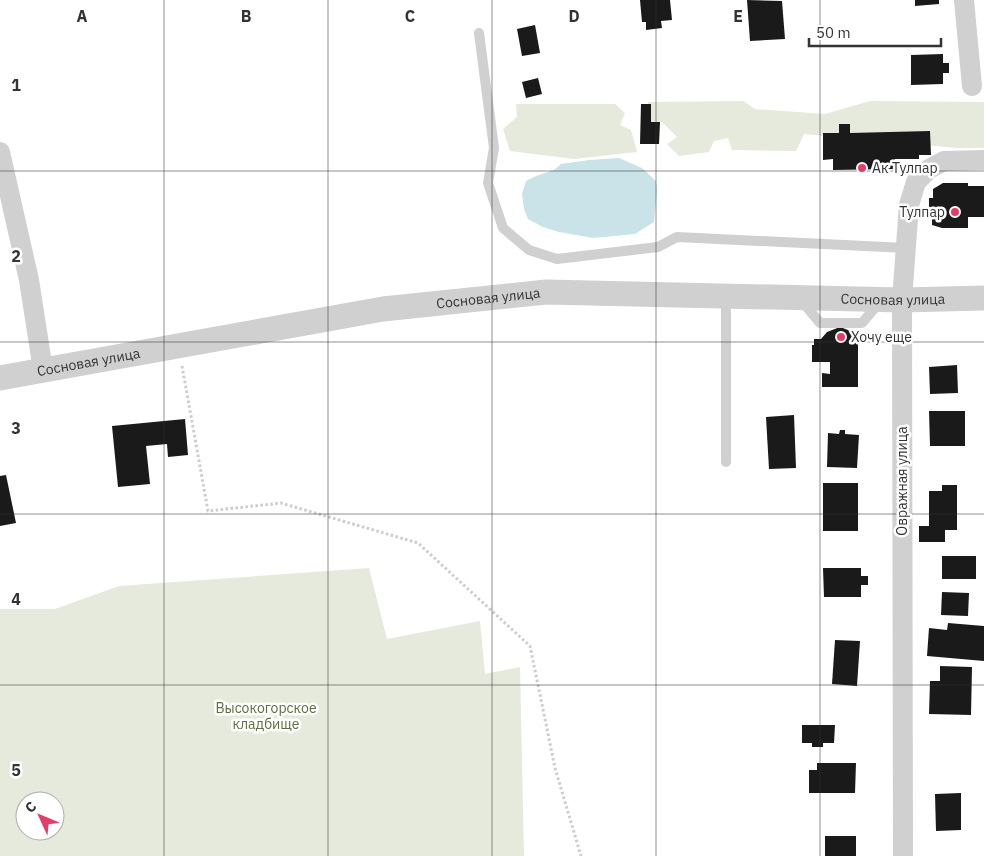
<svg xmlns="http://www.w3.org/2000/svg" width="984" height="856" viewBox="0 0 984 856" font-family="'IBM Plex Sans',sans-serif">
  <style>
    .green { fill: #e5eadc; fill-rule: evenodd }
    .water { fill: #c9e3e9 }
    .building { fill: #1a1a1a }
    .lines { fill: none; stroke-linecap: round; stroke-linejoin: round }
    .path { stroke: #cdcdcd; stroke-width: 3; stroke-dasharray: 2.5 2.5; stroke-linecap: butt }
    .service { stroke: #d0d0d0; stroke-width: 10 }
    .minor { stroke: #d0d0d0; stroke-width: 20 }
    .tertiary { stroke: #d0d0d0; stroke-width: 25 }
    .grid { fill: none; stroke: #333; stroke-width: 1; stroke-opacity: 0.55 }
    .poi-dot { fill: #e33c65; stroke: #fff; stroke-width: 2 }
    .labels { text-anchor: middle; stroke-width: 5; stroke-linejoin: round; paint-order: stroke }
    .poi-label { font-size: 14px; fill: #333; stroke: #fff; text-anchor: start }
    .street-label { font-size: 14px; fill: #333; stroke: #fff }
    .park-label { font-size: 14px; fill: #5e6f40; stroke: #fff }
    .grid-label { font-size: 16px; text-anchor: middle; font-weight: bold; fill: #333; stroke: #fff; stroke-width: 5; stroke-linejoin: round; paint-order: stroke }
  </style>
  <rect width="100%" height="100%" fill="#fff"/>
  <g class="green">
    <path d="M743 101 755 109 825 114 870 101 984 102V148H958L804 134 796 151 732 150 728 138 714 141 709 152 679 156 667 144 677 137 662 122H648V102Z"/>
    <path d="M516 104H615L625 113 620 125 631 130 637 152 574 159 510 151 503 129 517 117Z"/>
    <path d="M369 568 387 639 480 621 485 674 520 667 524 856H0V609H55L119 586ZM25 801H55V831H25Z"/>
  </g>
  <path class="water" d="M619 158 642 168 656 181 657 190 654 222 635 234 593 238 559 232 543 227 528 219 524 209 522 194 526 181 536 176 554 170 561 164 589 160Z"/>
  <g class="building">
    <path d="M640 0H670L672 20 661 21 662 28 646 30V22H642Z"/>
    <path d="M747 0 782 1 785 39 750 41Z"/>
    <path d="M915 0H939V4L915 6Z"/>
    <path d="M535 25 540 53 522 56 517 29Z"/>
    <path d="M943 54V63H949V73H943V84L911 85V55Z"/>
    <path d="M538 78 542 94 526 98 522 82Z"/>
    <path d="M641 104H651V122H660L659 144H640Z"/>
    <path d="M839 124H850V133L930 131 931 155H919V159H895V169L833 170V159L823 160V133H839Z"/>
    <path d="M943 183H968V186H984V217H968V228H942L932 225V217H929V198H933V189Z"/>
    <path d="M840 327 848 330 858 338V387H822V373L830 374V362H812V345H814V339H821L827 332Z"/>
    <path d="M957 365 958 393 930 394 929 367Z"/>
    <path d="M929 411H965V446H930Z"/>
    <path d="M794 415 796 468 769 469 766 417Z"/>
    <path d="M185 419 188 455 168 457 167 444 146 446 150 484 118 487 112 426Z"/>
    <path d="M840 430H845V434L859 435 857 468 827 467 828 433 839 434Z"/>
    <path d="M6 475 16 523 0 526V476Z"/>
    <rect x="823" y="483" width="35" height="48"/>
    <path d="M942 485H957V530H945V542H919V526H929V491H942Z"/>
    <rect x="942" y="556" width="34" height="23"/>
    <path d="M823 568H861V576H868V585H861V597H824Z"/>
    <path d="M942 592 969 593 968 616 941 615Z"/>
    <path d="M948 623 984 626V661L927 656 929 628 947 630Z"/>
    <path d="M835 640 860 641 857 686 832 684Z"/>
    <path d="M940 666 972 667 971 715 929 714 930 681H940Z"/>
    <path d="M802 725H835L834 743H823V747H812V743H802Z"/>
    <path d="M817 763H856L855 793H809V770H817Z"/>
    <path d="M961 793V830L936 831 935 794Z"/>
    <rect x="825" y="836" width="31" height="20"/>
  </g>
  <g class="lines">
    <path class="path" d="M182 366 208 511 281 503 418 543 530 646 555 768 581 856"/>
    <g class="service">
      <path d="M479 33 494 148 488 183 503 228 529 250 557 259 658 247 677 237 906 248"/>
      <path d="M801 300 820 323H862L879 303"/>
      <path d="M726 462V296"/>
    </g>
    <g class="minor">
      <path d="M964 0 972 86"/>
      <path d="M0 152 29 280 43 370"/>
      <path d="M903 856 902 300 909 205 916 182 929 169 944 161 984 160"/>
    </g>
    <path class="tertiary" id="s1" d="M0 378 383 309 546 292 902 300 984 298"/>
  </g>
  <path class="grid" d="M164 0V856M328 0V856M492 0V856M656 0V856M820 0V856M0 171H984M0 342H984M0 514H984M0 685H984"/>
  <g class="poi-dot">
    <circle cx="862" cy="168" r="5"/>
    <circle cx="955" cy="212" r="5"/>
    <circle cx="841" cy="337" r="5"/>
  </g>
  <g class="labels">
    <g class="poi-label">
      <text x="872" y="173">Ак Тулпар</text>
      <text x="945" y="217" text-anchor="end">Тулпар</text>
      <text x="851" y="342">Хочу еще</text>
    </g>
    <g class="street-label">
      <text dy="5" stroke="none"><textPath href="#s1" startOffset="495">Сосновая улица</textPath></text>
      <text dy="5" stroke="none"><textPath href="#s1" startOffset="900">Сосновая улица</textPath></text>
      <text dy="5" stroke="none"><textPath href="#s1" startOffset="90">Сосновая улица</textPath></text>
      <text transform="translate(902 481) rotate(-90)" y="5">Овражная улица</text>
    </g>
    <g class="park-label">
      <text x="266" y="713">Высокогорское<tspan x="266" dy="16">кладбище</tspan></text>
    </g>
  </g>
  <g class="grid-label">
    <text x="82" y="22">A</text>
    <text x="246" y="22">B</text>
    <text x="410" y="22">C</text>
    <text x="574" y="22">D</text>
    <text x="738" y="22">E</text>
    <text x="16" y="91">1</text>
    <text x="16" y="262">2</text>
    <text x="16" y="434">3</text>
    <text x="16" y="605">4</text>
    <text x="16" y="776">5</text>
  </g>
  <g transform="translate(40 816) rotate(314)"><circle r="24" fill="#ffffff" stroke="#adadad"/>
  <path d="M0-4L9 19L0 12L-9 19Z" fill="#e33c65"/>
  <text y="-8" font-size="14" font-weight="bold" text-anchor="middle" fill="#333333">С</text>
  </g>
  <path d="M809 38v8h132v-8" fill="none" stroke="#333333" stroke-width="2.5"/>
  <text x="816" y="38" font-size="15" fill="#333333" stroke="#ffffff" stroke-width="4" paint-order="stroke">50 m</text>
</svg>
